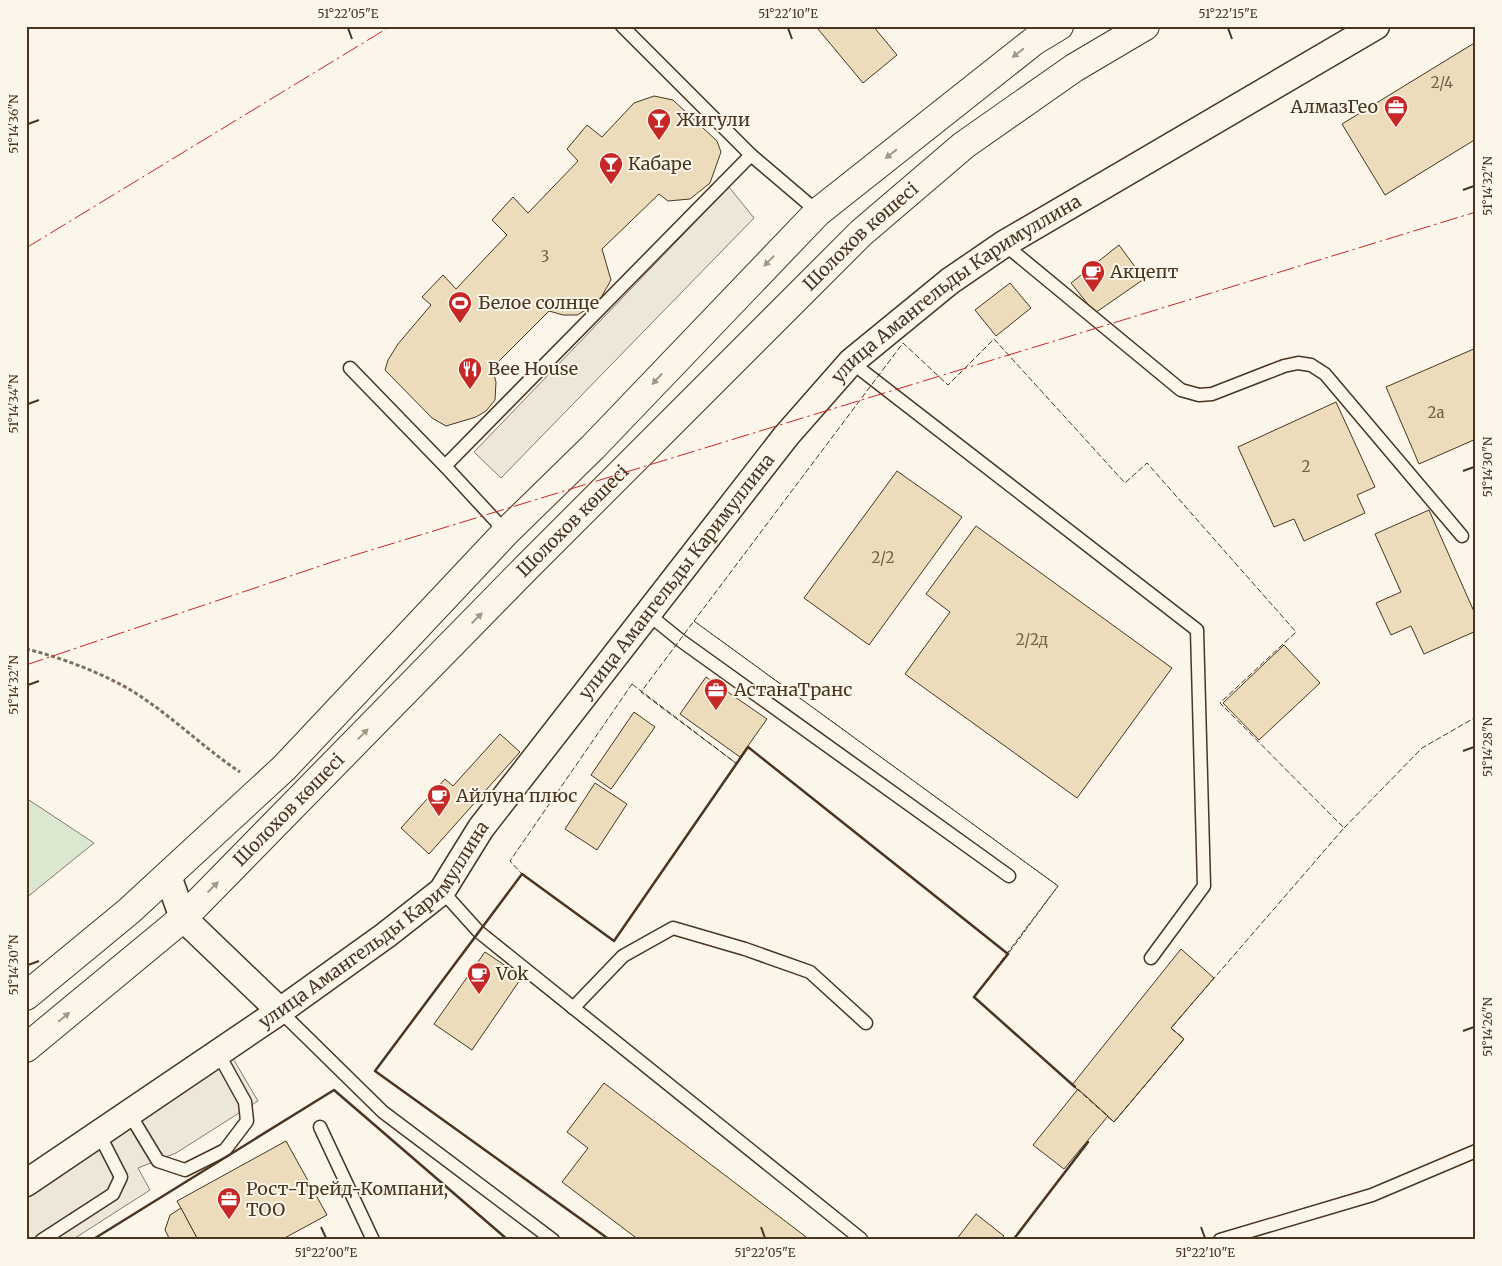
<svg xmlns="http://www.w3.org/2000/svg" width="1502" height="1266" viewBox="0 0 1502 1266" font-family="Merriweather,serif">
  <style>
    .green { fill: #dce7d0; stroke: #887966 }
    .parking { fill: #ede7d9; stroke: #887966 }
    .building { fill: #ecdcbc; stroke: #4a3520 }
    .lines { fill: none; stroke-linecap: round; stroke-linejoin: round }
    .service-casing { stroke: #4a3520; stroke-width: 15 }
    .minor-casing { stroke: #4a3520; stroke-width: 29 }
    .trunk-casing { stroke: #4a3520; stroke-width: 30 }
    .path { stroke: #7f6f5c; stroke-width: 3; stroke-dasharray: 4 2.5; stroke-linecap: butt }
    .service { stroke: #fbf6e9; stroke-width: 12 }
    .minor { stroke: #fbf6e9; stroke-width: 26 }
    .trunk { stroke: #fbf6e9; stroke-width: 28 }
    .fence { stroke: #4a3520; stroke-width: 1; stroke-dasharray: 6 2.5; stroke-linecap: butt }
    .wall { stroke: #4a3520; stroke-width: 2.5 }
    .power { stroke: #c62828; stroke-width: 1; stroke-dasharray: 18 4 2.5 4; stroke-linecap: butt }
    .oneway { fill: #a29684 }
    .ticks { fill: none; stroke: #4a3520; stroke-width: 2 }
    .labels { text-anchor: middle; stroke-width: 4; stroke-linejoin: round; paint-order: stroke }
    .number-label { font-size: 15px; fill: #725f47 }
    .poi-label { font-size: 18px; fill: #4a3520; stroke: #fbf6e9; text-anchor: start }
    .street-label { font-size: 18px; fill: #4a3520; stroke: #fbf6e9 }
    .neatline { fill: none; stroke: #4a3520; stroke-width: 2 }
    .ticks-label { font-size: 12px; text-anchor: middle; fill: #4a3520 }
  </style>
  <rect width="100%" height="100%" fill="#fbf6e9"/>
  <path class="green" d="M26 798 94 843 26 898Z"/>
  <g class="parking">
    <path d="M729 187 754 218 501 478 474 452Z"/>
    <path d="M231 1055 258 1101 176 1153 138 1168 150 1190 72 1240H26V1195Z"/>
  </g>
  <g class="building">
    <path d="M821 26H873L897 55 863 83 818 29Z"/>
    <path d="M1476 42V139L1385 195 1342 124Z"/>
    <path d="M654 96 673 100 717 141 721 152 710 183 690 199 668 201 659 194 602 249 611 280 598 303 577 315H563L549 311 492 368 496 382 495 400 486 411 476 417 446 426 432 418 385 370 388 360 398 344 431 305 422 297 443 275 456 289 507 235 492 220 513 197 528 213 578 161 567 149 587 125 602 137 634 103Z"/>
    <path d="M1119 245 1144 279 1095 313 1071 283Z"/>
    <path d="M1010 283 1031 308 996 336 975 310Z"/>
    <path d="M1476 348V439L1419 464 1386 387Z"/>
    <path d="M1336 402 1375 487 1357 495 1365 513 1304 541 1294 519 1274 527 1238 447Z"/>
    <path d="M897 471 962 517 869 645 804 598Z"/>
    <path d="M1429 510 1476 616V631L1424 654 1411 626 1391 635 1376 603 1401 592 1375 534Z"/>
    <path d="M976 526 1172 668 1077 798 905 674 950 612 926 594Z"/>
    <path d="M1284 645 1320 683 1259 740 1223 703Z"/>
    <path d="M706 677 767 719 740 757 680 714Z"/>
    <path d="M634 712 655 727 611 789 591 775Z"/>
    <path d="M500 734 520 752 429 854 401 828 445 779 453 786Z"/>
    <path d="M595 783 627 804 597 850 565 829Z"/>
    <path d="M1181 949 1214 978 1171 1028 1184 1039 1114 1122 1072 1085Z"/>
    <path d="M485 952 522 977 472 1050 434 1024Z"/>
    <path d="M604 1083 810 1240H639L562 1182 588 1148 567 1132Z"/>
    <path d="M1078 1089 1108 1116 1064 1169 1033 1145Z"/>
    <path d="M286 1141 327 1215 281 1240H198L177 1201Z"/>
    <path d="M181 1208 198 1240H170L165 1230 170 1215Z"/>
    <path d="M976 1214 1004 1236 1001 1240H956Z"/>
  </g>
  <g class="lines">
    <g class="service-casing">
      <g id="service">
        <path d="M622 26 751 155"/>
        <path d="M1004 244 1181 390 1199 395 1212 394 1284 366 1298 363 1311 365 1325 374 1462 536"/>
        <path d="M851 362 1197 630 1204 886 1151 958"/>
        <path d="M350 368 445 466"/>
        <path d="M506 532 445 466 751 155 818 212"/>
        <path d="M648 614 680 640 1009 876"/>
        <path d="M442 891 479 932 861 1239"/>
        <path d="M573 1008 623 956 673 928 745 949 810 972 866 1023"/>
        <path d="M280 1011 383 1112 553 1240"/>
        <path d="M129 1113 158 1161 185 1170 225 1150 247 1121 245 1102 218 1053"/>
        <path d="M320 1127 373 1240"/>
        <path d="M42 1240 113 1194 121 1177 99 1134"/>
        <path d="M1220 1240 1372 1195 1476 1151"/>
      </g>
    </g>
    <g class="minor-casing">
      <g id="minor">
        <path d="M168 876 183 918 280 1011"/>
        <path id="s1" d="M26 1183 280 1011 386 935 442 891 481 828 786 436 851 362 950 281 1004 244 1376 26"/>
      </g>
    </g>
    <g class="trunk-casing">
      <g id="trunk">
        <path d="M26 996 129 911 284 768 506 532 593 447 818 212 1034 41 1059 26"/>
        <path id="s2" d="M26 1048 183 918 526 568 861 233 964 145 1074 68 1145 26"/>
      </g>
    </g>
    <path class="path" d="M26 649C56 656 88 668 116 682 160 704 199 745 240 772"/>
    <use href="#service" class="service"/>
    <use href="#minor" class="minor"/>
    <use href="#trunk" class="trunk"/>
    <g class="fence">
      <path d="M994 339 1125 483 1147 463 1296 632 1220 703 1344 828 1171 1028 1184 1039 1114 1122 974 997 1058 886 694 621 903 343 948 385Z"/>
      <path d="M694 621 1058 886 1008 954 748 747 737 764 641 692Z"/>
      <path d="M632 684 737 764 614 941 522 874 510 861Z"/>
      <path d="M1344 828 1422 748 1476 717"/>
      <path d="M1013 1240 1087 1143"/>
    </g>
    <g class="wall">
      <path d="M92 1240 334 1090 508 1240"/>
      <path d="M610 1240 375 1071 522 874 614 941 748 747 1008 954 974 997 1075 1087"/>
      <path d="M1013 1240 1088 1142"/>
    </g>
    <g class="power">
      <path d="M26 248 391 26"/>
      <path d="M26 665 332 562 1476 212"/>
    </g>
  </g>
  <defs><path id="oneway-solid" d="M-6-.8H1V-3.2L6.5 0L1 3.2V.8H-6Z" transform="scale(1.25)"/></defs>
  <g class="oneway">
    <use href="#oneway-solid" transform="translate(1018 53) rotate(142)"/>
    <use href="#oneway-solid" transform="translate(891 154) rotate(142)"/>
    <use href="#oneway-solid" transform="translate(769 261) rotate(134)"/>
    <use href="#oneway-solid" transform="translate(657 379) rotate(133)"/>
    <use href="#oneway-solid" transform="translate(477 618) rotate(-45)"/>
    <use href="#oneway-solid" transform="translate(363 734) rotate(-46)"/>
    <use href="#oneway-solid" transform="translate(213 887) rotate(-45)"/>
    <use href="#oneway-solid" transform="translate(64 1017) rotate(-40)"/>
  </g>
  <path class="ticks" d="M348 28 352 39M788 28 792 39M1228 28 1232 39M28 124 39 120M1463 190 1474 186M28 404 39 400M1463 471 1474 467M28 685 39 681M1463 751 1474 747M28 965 39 961M1463 1031 1474 1027M321 1227 326 1238M761 1227 765 1238M1201 1227 1205 1238"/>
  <defs>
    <g id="office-pin" transform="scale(1.25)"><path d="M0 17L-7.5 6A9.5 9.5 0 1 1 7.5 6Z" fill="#c62828" stroke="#fbf6e9"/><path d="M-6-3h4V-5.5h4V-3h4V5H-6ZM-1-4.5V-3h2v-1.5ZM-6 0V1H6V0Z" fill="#fff"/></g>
    <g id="bar-pin" transform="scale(1.25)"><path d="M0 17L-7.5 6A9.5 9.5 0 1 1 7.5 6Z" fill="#c62828" stroke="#fbf6e9"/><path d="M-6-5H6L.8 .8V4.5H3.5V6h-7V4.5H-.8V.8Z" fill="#fff"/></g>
    <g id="cafe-pin" transform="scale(1.25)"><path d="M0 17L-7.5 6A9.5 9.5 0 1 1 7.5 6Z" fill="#c62828" stroke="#fbf6e9"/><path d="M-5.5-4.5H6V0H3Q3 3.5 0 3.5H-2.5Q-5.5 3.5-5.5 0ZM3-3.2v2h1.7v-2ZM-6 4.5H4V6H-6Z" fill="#fff"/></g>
    <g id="stadium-pin" transform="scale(1.25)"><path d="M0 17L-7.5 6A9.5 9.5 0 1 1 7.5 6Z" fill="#c62828" stroke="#fbf6e9"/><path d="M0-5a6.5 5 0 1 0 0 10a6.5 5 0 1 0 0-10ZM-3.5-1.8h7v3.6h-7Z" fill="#fff"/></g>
    <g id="restaurant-pin" transform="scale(1.25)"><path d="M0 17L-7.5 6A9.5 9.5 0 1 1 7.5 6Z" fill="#c62828" stroke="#fbf6e9"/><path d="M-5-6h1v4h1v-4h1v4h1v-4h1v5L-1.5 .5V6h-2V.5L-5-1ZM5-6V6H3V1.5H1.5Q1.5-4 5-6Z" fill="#fff"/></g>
  </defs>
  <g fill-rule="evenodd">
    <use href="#office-pin" x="1396" y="107"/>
    <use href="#bar-pin" x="659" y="120"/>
    <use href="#bar-pin" x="611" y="164"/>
    <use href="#cafe-pin" x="1093" y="272"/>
    <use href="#stadium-pin" x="460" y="303"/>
    <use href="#restaurant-pin" x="470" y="369"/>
    <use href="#office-pin" x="716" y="690"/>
    <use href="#cafe-pin" x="439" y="796"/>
    <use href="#cafe-pin" x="479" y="974"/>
    <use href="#office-pin" x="229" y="1199"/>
  </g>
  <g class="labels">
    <g class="number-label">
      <text x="1442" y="88">2/4</text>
      <text x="545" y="262">3</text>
      <text x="1436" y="418">2а</text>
      <text x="1306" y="472">2</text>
      <text x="883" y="563">2/2</text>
      <text x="1032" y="645">2/2д</text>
    </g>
    <g class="poi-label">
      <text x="1378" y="113" text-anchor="end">АлмазГео</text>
      <text x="676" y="126">Жигули</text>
      <text x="628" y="170">Кабаре</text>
      <text x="1110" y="278">Акцепт</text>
      <text x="478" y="309">Белое солнце</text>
      <text x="488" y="375">Bee House</text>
      <text x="734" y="696">АстанаТранс</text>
      <text x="456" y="802">Айлуна плюс</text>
      <text x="496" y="980">Vok</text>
      <text x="246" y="1195">Рост-Трейд-Компани,<tspan x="246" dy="21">ТОО</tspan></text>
    </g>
    <g class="street-label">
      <text dy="6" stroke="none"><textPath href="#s2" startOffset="1165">Шолохов көшесі</textPath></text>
      <text dy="6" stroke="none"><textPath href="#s1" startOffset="1306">улица Амангельды Каримуллина</textPath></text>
      <text dy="6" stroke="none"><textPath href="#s2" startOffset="760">Шолохов көшесі</textPath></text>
      <text dy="6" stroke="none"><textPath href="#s1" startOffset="901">улица Амангельды Каримуллина</textPath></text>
      <text dy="6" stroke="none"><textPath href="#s2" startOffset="355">Шолохов көшесі</textPath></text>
      <text dy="6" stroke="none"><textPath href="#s1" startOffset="436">улица Амангельды Каримуллина</textPath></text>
    </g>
  </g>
  <rect width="1502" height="1266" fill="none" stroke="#fbf6e9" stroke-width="55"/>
  <rect x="28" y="28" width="1446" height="1210" class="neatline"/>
  <g class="ticks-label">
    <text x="348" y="18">51°22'05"E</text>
    <text x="788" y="18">51°22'10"E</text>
    <text x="1228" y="18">51°22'15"E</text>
    <text transform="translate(14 124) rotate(-90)" y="4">51°14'36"N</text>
    <text transform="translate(1488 186) rotate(-90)" y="4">51°14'32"N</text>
    <text transform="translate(14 404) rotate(-90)" y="4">51°14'34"N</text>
    <text transform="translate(1488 467) rotate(-90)" y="4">51°14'30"N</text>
    <text transform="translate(14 685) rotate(-90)" y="4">51°14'32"N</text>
    <text transform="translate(1488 747) rotate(-90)" y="4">51°14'28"N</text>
    <text transform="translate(14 965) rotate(-90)" y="4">51°14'30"N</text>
    <text transform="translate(1488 1027) rotate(-90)" y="4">51°14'26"N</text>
    <text x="326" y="1257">51°22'00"E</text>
    <text x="765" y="1257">51°22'05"E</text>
    <text x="1205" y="1257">51°22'10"E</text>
  </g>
</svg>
